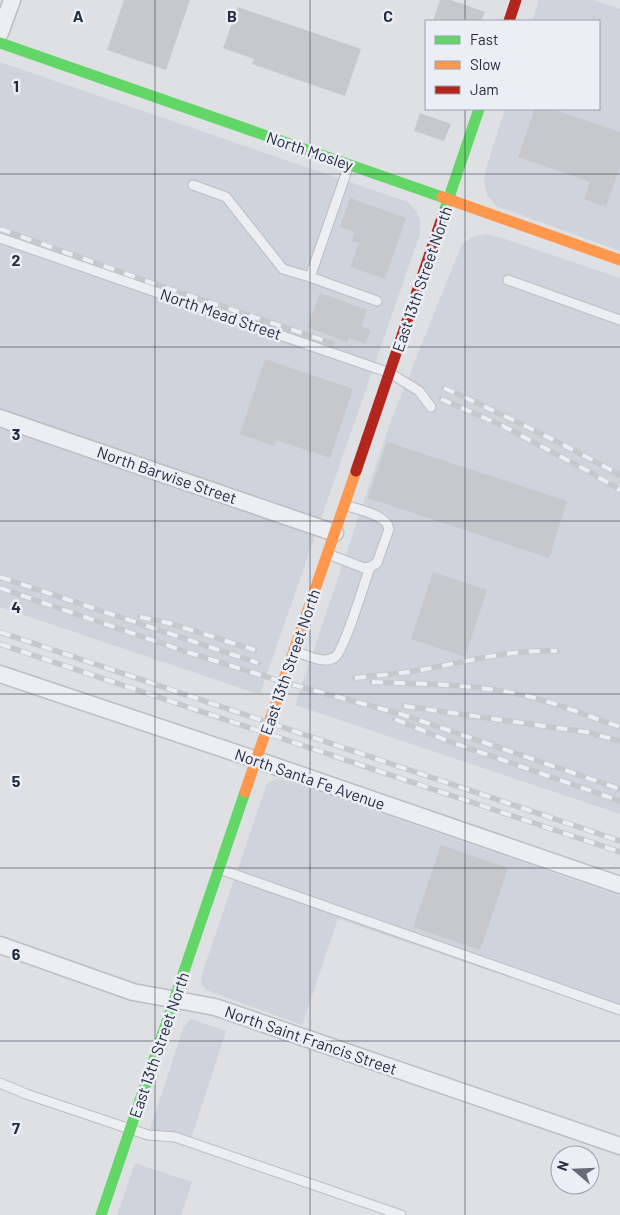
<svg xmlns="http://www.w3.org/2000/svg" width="620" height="1215" viewBox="0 0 620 1215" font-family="Barlow,sans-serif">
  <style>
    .built { fill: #cfd3db }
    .building { fill: #c6c8cc }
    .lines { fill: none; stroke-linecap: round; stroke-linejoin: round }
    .lane-casing { stroke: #bcbec2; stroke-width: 11 }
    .street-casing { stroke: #bcbec2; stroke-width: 19 }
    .lane { stroke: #edeef1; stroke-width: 9 }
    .street { stroke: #edeef1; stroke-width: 16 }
    .fast { stroke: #63d668; stroke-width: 11 }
    .slow { stroke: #ff974d; stroke-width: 11 }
    .jam { stroke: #b3261e; stroke-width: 11 }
    .rail-casing { stroke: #c6c8cc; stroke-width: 5.5 }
    .rail { stroke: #ebeef5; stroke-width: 4; stroke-dasharray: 11; stroke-linecap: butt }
    .grid { fill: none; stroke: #252c3e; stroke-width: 1; stroke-opacity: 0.55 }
    .labels { text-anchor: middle; stroke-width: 5; stroke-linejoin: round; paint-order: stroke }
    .street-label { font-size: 16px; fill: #252c3e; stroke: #ebeef5 }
    .grid-label { font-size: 16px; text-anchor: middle; font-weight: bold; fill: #252c3e; stroke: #ebeef5; stroke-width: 5; stroke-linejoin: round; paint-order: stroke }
  </style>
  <rect width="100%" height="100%" fill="#dee0e4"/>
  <g class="built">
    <path d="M539 0H593L620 9V251L496 206 487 195 484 182 486 169 505 109H599V21H532Z"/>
    <path d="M0 62 408 202 416 211 420 219V234L260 694 246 690 0 607Z"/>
    <path d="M486 234 502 238 620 278V814L295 705 392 418 462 244 472 237Z"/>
    <path d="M277 779 287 781 620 896V1015L338 919 302 1025 206 990 201 983 202 974 266 786 270 781Z"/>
    <path d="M191 1019 226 1031 190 1142 150 1129 184 1026Z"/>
    <path d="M135 1163 192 1182 181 1215H117Z"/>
  </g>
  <g class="building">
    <path d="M124 0H190L166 70 107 50Z"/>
    <path d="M440 0H451L485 12 481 21H433Z"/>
    <path d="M238 7 361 49 345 96 252 64 254 59 223 48Z"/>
    <path d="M535 109H552L620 132V167L606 207 584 199 590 182 518 157Z"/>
    <path d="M420 113 451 124 444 141 414 131Z"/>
    <path d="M350 198 406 218 385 279 350 267 359 243 352 241 354 232 340 227Z"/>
    <path d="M320 293 367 310 361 326 371 330 365 344 349 338 347 342 307 327Z"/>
    <path d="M265 359 353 389 330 458 276 440 274 446 240 434Z"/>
    <path d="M387 442 567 501 549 558 368 498Z"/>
    <path d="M433 572 487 590 465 657 411 639Z"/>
    <path d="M441 845 508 868 480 950 413 927Z"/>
  </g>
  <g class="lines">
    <g class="lane-casing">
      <g id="lane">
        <path d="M349 165 310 277 377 301"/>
        <path d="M193 185 226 197 283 269 310 277"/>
        <path d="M0 238 390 373 419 391 431 407"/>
        <path d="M508 280 620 320"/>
        <path d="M328 554 364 568 370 567 377 563 389 529C386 514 358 510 345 505"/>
        <path d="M295 651C306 655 324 665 335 657 344 651 365 581 370 567"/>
        <path d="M219 869 620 1010"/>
        <path d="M0 1083 26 1094 148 1135 175 1137 401 1215"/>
      </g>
    </g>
    <g class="street-casing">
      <g id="street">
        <path d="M0 33 12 0"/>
        <path d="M0 418 335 533"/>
        <path d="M0 674 257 760 620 885"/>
        <path d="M0 945 133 992 215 1007 620 1146"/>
      </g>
    </g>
    <use href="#lane" class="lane"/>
    <use href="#street" class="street"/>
    <g class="fast">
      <path d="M0 43 442 197"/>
      <path d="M444 212 479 109"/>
      <path d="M101 1215 245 792"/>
    </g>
    <g class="slow">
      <path d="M442 197 620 260"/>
      <path d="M245 792 356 471"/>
    </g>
    <g class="jam">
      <path d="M509 21 516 0"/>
      <path d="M356 471 444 212"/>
    </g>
    <g class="rail-casing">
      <g id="rail">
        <path d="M0 229 152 283 332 343"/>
        <path d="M444 388C504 415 562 443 620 475"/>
        <path d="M441 399 503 426 588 471 620 490"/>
        <path d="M0 577 258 663"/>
        <path d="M0 588 190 653 283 682 401 714 620 789"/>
        <path d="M140 617 169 623 255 650"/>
        <path d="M0 632 620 841"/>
        <path d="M0 644 620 852"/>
        <path d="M355 678C377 675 399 674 420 670 466 662 510 649 557 651"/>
        <path d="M372 682C421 684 470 684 518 694 552 701 587 716 620 727"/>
        <path d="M404 706 586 732 620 741"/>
        <path d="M395 719 448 741 620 801"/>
      </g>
    </g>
    <use href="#rail" class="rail"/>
  </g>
  <path class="grid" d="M155 0V1215M310 0V1215M465 0V21M465 109V1215M0 174H620M0 347H620M0 521H620M0 694H620M0 868H620M0 1041H620"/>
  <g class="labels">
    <g class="street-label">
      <text transform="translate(310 151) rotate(19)" y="6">North Mosley</text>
      <text transform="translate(422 279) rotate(-71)" y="6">East 13th Street North</text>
      <text transform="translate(221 314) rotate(19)" y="6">North Mead Street</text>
      <text transform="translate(167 475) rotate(19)" y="6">North Barwise Street</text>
      <text transform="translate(290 662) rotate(-71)" y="6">East 13th Street North</text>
      <text transform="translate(310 779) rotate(19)" y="6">North Santa Fe Avenue</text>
      <text transform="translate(311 1040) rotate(19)" y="6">North Saint Francis Street</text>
      <text transform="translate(159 1045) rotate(-71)" y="6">East 13th Street North</text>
    </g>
  </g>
  <g class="grid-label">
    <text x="78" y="22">A</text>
    <text x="232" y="22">B</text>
    <text x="388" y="22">C</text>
    <text x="16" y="92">1</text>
    <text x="16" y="266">2</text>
    <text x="16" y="440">3</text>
    <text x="16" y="613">4</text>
    <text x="16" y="787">5</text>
    <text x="16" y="960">6</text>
    <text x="16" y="1134">7</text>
  </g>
  <rect x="425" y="20" width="175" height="90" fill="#ebeef5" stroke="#9ca0ac"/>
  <rect x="435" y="36" width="25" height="8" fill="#63d668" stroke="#9ca0ac"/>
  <text x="470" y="45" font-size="15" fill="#252c3e">Fast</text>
  <rect x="435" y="61" width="25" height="8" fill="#ff974d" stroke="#9ca0ac"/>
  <text x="470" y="70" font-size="15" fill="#252c3e">Slow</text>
  <rect x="435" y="86" width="25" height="8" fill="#b3261e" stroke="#9ca0ac"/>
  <text x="470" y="95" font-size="15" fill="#252c3e">Jam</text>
  <g transform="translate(575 1170) rotate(289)"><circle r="24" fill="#ebeef5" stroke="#9ca0ac"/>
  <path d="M0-4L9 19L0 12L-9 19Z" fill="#666b78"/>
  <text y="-8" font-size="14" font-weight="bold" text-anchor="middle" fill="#252c3e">N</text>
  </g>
</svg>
